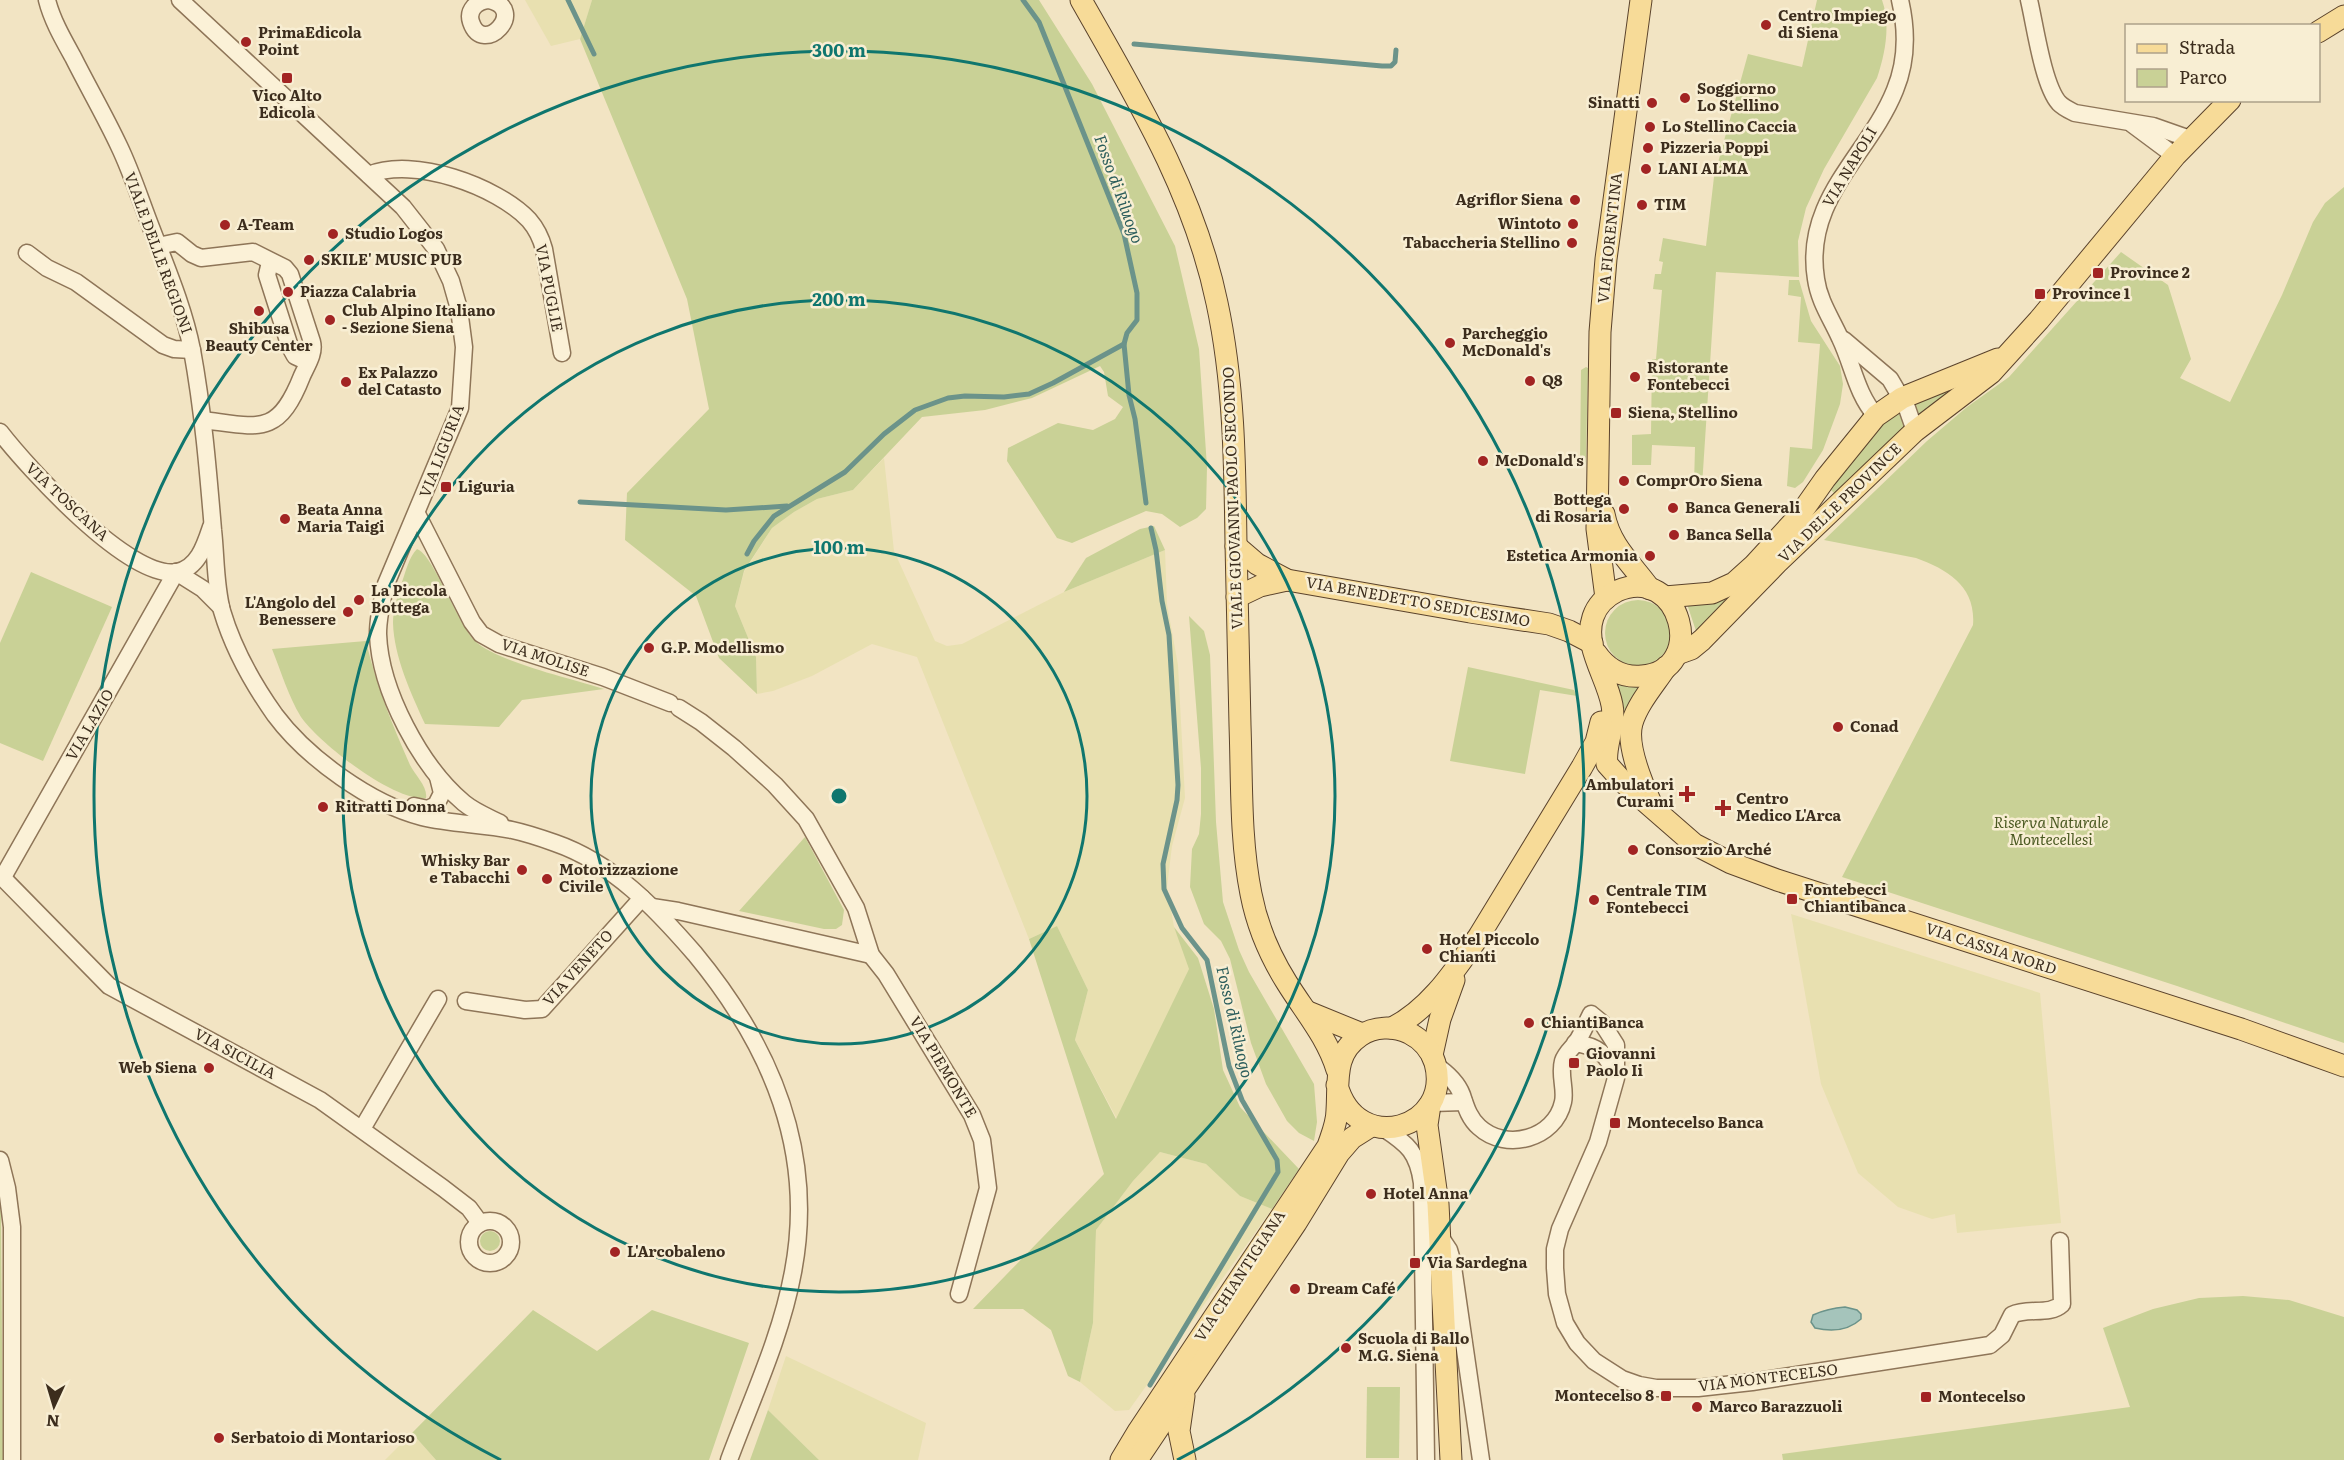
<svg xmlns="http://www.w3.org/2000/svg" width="2344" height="1460" viewBox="0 0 2344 1460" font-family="Literata,serif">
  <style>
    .farmland { fill: #e8e0b0 }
    .green { fill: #c9d196 }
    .water { fill: #a5c4bb; stroke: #6b938a; stroke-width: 1.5 }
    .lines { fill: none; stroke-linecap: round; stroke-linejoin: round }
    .stream { stroke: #6b938a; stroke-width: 5 }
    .minor-casing { stroke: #8e7558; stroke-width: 19 }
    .major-casing { stroke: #5b432c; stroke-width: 23 }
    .minor { stroke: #fbf1d7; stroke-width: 16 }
    .major { stroke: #f7db98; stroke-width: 21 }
    .ring { fill: none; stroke: #0f766e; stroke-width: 3 }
    .poi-dot { fill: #a22423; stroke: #f8eed3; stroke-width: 2 }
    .labels { text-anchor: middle; stroke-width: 5; stroke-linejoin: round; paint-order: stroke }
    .poi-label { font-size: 15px; font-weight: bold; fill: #3c2d1d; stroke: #f8eed3; text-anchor: start }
    .street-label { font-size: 15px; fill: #3c2d1d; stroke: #f8eed3 }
    .park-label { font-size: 15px; font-style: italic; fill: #4b5a22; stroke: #f8eed3 }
    .water-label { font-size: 16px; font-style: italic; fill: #2b5d5b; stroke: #f8eed3 }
    .centre { fill: #0f766e; stroke: #f8eed3; stroke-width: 3 }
    .ring-label { font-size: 18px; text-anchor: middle; font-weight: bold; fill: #0f766e; stroke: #f8eed3; stroke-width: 5; stroke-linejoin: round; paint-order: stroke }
  </style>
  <rect width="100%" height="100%" fill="#f2e4c3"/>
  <g class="farmland">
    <path d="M525 0H592L580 39 551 46Z"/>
    <path d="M884 458 894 551 935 641 947 646 962 644 1064 592 1165 550 1167 604 1178 665 1185 798 1172 846 1167 887 1174 927 1190 968 1117 1119 1075 1040 1088 990 1057 926 1029 939 917 657 872 644 812 676 773 691 757 694 756 657 735 606 744 572 772 528 794 512 817 499 853 490Z"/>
    <path d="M1791 914 2040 993 2061 1223 1957 1233 1955 1214 1932 1219 1898 1207 1858 1173 1821 1084Z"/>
    <path d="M1160 1152 1206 1164 1240 1196 1272 1209 1129 1410 1115 1411 1080 1382 1093 1323 1096 1230 1133 1181Z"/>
    <path d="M786 1356 926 1423 918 1460H819L768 1410Z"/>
    <path d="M412 1433 436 1460H385Z"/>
  </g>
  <g class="green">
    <path d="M592 0H1039L1092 84 1175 246 1199 349 1207 467 1206 509 1197 518 1180 527 1162 514 1146 511 1072 543 1057 538 1007 461 1008 448 1058 423 1093 430 1115 419 1123 407 1108 396 1104 372 1100 366 1032 398 985 410 922 417 853 490 817 499 794 512 772 528 744 571 735 606 756 657 757 694 719 658 696 596 625 540 627 493 709 409 687 299 580 39Z"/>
    <path d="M1817 0H1882C1891 25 1885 54 1877 78L1824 169 1806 208 1798 241 1799 277 1716 272 1702 486 1694 485 1695 447 1652 445 1651 465H1632V435L1651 434 1652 359H1656L1662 290 1653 289 1655 274H1661L1663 262 1659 261 1663 238 1706 246 1714 177 1748 54 1802 67Z"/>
    <path d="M2344 187V1043L2177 986 1842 877 1973 625C1976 587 1949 570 1916 558L1824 540 1927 441 1967 407 2009 377 2121 252 2168 285 2191 359 2180 378 2230 402 2282 295 2313 222 2325 203Z"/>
    <path d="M1789 280H1799L1811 321 1840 366 1843 384 1840 404 1823 450 1803 482 1795 488 1787 486 1790 447 1812 449 1820 344 1798 342 1801 297 1788 295Z"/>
    <path d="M1586 367 1588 368 1586 459V464L1583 465 1580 464 1581 370Z"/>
    <path d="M1944 392H1950L1919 419 1910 401Z"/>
    <path d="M1899 411 1906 424 1904 428 1835 494 1830 489 1878 425Z"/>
    <path d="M1154 526 1165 550 1064 592 1086 558 1140 529Z"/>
    <path d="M417 549C433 554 457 623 475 641 497 662 573 679 604 689L522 700 499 727 425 724C411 693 394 657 393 623 393 609 398 595 402 582 406 571 409 557 417 549Z"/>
    <path d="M31 572 112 607 43 761 0 743V643Z"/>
    <path d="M1728 596 1734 597 1696 631 1687 604Z"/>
    <circle cx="1638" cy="633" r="33"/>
    <path d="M1189 616 1204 631 1210 655 1216 822 1223 902 1239 950 1249 972 1314 1084 1317 1122 1314 1141 1299 1133 1287 1121 1266 1084 1251 1043 1230 959 1221 941 1204 924 1190 887 1192 849 1199 834 1201 814V768Z"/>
    <path d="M366 641C376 685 392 724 410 765 415 775 428 787 426 798 394 802 319 743 301 717 288 696 281 671 272 649Z"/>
    <path d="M1468 667 1574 690 1577 696 1540 690 1525 774 1450 761Z"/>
    <path d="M1616 682 1638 686 1641 688 1623 738 1614 752Z"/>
    <path d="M805 837 844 910 842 925 836 929H824L739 911Z"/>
    <path d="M1057 926 1088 990 1075 1040 1116 1119 1189 969 1174 927 1198 958 1214 1009 1223 1070 1240 1107 1299 1169 1272 1209 1240 1196 1206 1164 1160 1152 1133 1181 1096 1230 1093 1323 1080 1382 1068 1376 1051 1330 1023 1309H973L1104 1174 1029 939Z"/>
    <path d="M0 1201 1 1216 3 1460H0Z"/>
    <circle cx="490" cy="1241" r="10"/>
    <path d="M2243 1296 2289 1300 2344 1317V1460H1783L1782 1454 2130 1407 2103 1328 2153 1309 2199 1298Z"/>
    <path d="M533 1310 597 1351 652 1310 749 1343 709 1460H436L412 1433Z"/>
    <path d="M1367 1387H1400L1399 1458H1366Z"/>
    <path d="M768 1410 819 1460H750Z"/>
  </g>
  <path class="water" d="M1845 1307 1857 1310 1861 1314V1319C1848 1331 1832 1332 1815 1328L1811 1322 1813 1315C1824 1310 1832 1308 1845 1307Z"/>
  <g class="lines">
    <g class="stream">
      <path d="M568 0 594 54"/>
      <path d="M1023 0 1039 22 1124 234 1137 293V320L1127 333 1124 344 1129 395 1135 419 1146 503"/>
      <path d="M1134 44 1382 66H1391L1395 62 1396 50"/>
      <path d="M580 502 726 510 787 506"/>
      <path d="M747 554 754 541 774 516 845 472 884 434 915 410 948 398 965 396 1004 397 1029 394 1053 383 1124 344"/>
      <path d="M1150 1385 1278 1172 1277 1160 1242 1100 1229 1066 1207 960 1182 928 1164 889 1163 864 1177 800 1178 785 1169 635 1162 601 1156 550 1151 528"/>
    </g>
    <g class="minor-casing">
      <g id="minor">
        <path d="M47 0C52 20 63 39 73 57 88 87 105 116 119 146 132 173 141 202 152 230 167 269 184 309 192 350 203 410 208 470 213 530 216 556 215 585 222 611 233 648 253 684 275 715 307 758 371 804 422 817 451 824 482 824 512 830 526 833 541 838 555 843 613 863 656 909 695 954 771 1046 816 1151 793 1272 781 1337 752 1398 729 1460"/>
        <path d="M180 0 403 207 436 249 451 281 459 309 464 347 460 408 386 584C382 600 378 617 378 634 380 691 421 767 464 803 475 812 488 817 500 823"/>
        <path d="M488 0C477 1 467 10 471 22 483 58 529 9 489 0"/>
        <path d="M2029 0C2035 25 2043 85 2059 103 2064 108 2069 110 2075 113L2153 126 2190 139"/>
        <path d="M2132 124 2175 156"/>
        <path d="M369 175C413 156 497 186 529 220 536 228 541 238 544 249L562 353"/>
        <path d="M158 246 177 242 192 254 201 258 253 252 285 268 290 274 312 342C315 353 307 365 302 376 278 437 259 427 203 420"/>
        <path d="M27 253 47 268 76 282 163 345 174 349 192 350"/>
        <path d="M270 262 267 275 290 347 295 356 308 362"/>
        <path d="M1844 340 1890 379 1907 408 1915 431"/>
        <path d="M1876 416C1856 393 1853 365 1840 338 1831 318 1819 301 1816 279 1803 199 1869 155 1895 90 1907 61 1907 30 1900 0"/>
        <path d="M0 432C27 467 130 581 177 572 198 568 205 545 211 527"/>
        <path d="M417 514 472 622 481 634 499 644 603 677 670 703"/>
        <path d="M176 572 203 589 221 607"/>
        <path d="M679 708 701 722 734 748 775 785 806 819 856 908 871 955 886 974 972 1115 982 1140 988 1188 959 1294"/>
        <path d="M414 806 428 809 436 805 442 793 438 777"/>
        <path d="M0 875 109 986 320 1100 443 1188 469 1208 480 1223"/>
        <path d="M3 877 176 572"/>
        <path d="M652 907 678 911 871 955"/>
        <path d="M466 1001 525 1010 542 1009 642 898"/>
        <path d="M1575 1043C1597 1046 1608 1054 1615 1075"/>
        <path d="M1435 1065C1447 1073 1457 1082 1462 1095 1466 1107 1469 1118 1479 1127 1506 1152 1555 1139 1563 1102 1566 1089 1559 1075 1563 1061 1565 1054 1571 1049 1576 1043 1582 1034 1586 1024 1591 1014L1602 1023 1616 1045V1078L1598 1142 1560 1229 1555 1249V1268L1557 1294 1565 1323 1577 1343 1594 1361 1622 1379 1639 1385 1656 1388H1698L1752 1382 1990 1345 2002 1335 2012 1315C2028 1307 2049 1316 2062 1304L2060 1241"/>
        <path d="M1431 1103 1464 1102"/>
        <path d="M1383 1128C1408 1144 1418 1153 1422 1183L1426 1460"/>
        <path d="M362 1129 438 999"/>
        <path d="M0 1160 7 1188 12 1227V1460"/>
        <circle cx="490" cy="1242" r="21"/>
        <path d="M1441 1238 1449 1250 1452 1260 1481 1460"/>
      </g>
    </g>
    <g class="major-casing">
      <g id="major">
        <path d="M1081 0C1136 97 1194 192 1217 303 1234 382 1235 463 1236 544 1237 605 1239 665 1240 725 1242 782 1240 839 1251 894 1257 925 1270 956 1287 983 1305 1012 1327 1037 1337 1070"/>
        <path d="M2318 32 2344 16"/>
        <path d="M1604 514C1610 546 1632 564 1650 589"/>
        <path d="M1236 546 1257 564 1287 580 1470 612 1549 624 1569 631 1592 643"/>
        <path d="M1237 597 1260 586 1287 580"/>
        <path d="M1665 597 1712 593 1734 583 1754 565 1799 516 1825 479 1876 416 1902 398 1998 359"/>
        <path d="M1606 598 1597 529 1600 332 1606 259 1641 0"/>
        <path d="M1596 653C1607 669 1622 678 1642 676 1709 671 1681 563 1617 591 1605 597 1597 605 1593 617 1583 646 1607 677 1612 705 1616 726 1604 746 1607 764L1624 783 1694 844 1731 863 1777 880 2241 1029 2344 1066"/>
        <path d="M1677 654 1691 649 1702 640 1777 563 1915 431 1991 373 2039 320 2175 156 2230 100"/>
        <path d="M1651 803C1642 783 1626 744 1632 723 1638 703 1655 684 1666 667"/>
        <path d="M1308 1012 1362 1034"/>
        <path d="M1392 1028C1430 1009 1455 970 1479 936L1582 767 1596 742 1601 722"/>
        <path d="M1432 1055 1440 1019 1454 980"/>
        <path d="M1430 1105 1427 1125 1438 1204 1451 1460"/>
        <path d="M1184 1396 1179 1431 1185 1460"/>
        <path d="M1121 1460 1139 1430 1328 1146C1332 1134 1337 1123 1337 1110 1339 1082 1333 1054 1360 1036 1374 1026 1394 1026 1409 1033 1421 1039 1431 1050 1435 1063 1453 1128 1357 1158 1337 1085"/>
        <path d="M1137 1460 1296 1223 1339 1153 1352 1138 1371 1126"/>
      </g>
    </g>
    <use href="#minor" class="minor"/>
    <use href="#major" class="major"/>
  </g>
  <g class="ring">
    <circle cx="839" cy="796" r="248"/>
    <circle cx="839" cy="796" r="496"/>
    <path d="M501 1460A745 745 0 1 1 1177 1460"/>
  </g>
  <g class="poi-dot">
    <circle cx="1766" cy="25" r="6"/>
    <circle cx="246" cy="42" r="6"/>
    <rect x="281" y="72" width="12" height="12" rx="3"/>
    <circle cx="1685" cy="98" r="6"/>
    <circle cx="1652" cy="103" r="6"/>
    <circle cx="1650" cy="127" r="6"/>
    <circle cx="1648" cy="148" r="6"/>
    <circle cx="1646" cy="169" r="6"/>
    <circle cx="1575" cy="200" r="6"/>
    <circle cx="1642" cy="205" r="6"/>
    <circle cx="1573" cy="224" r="6"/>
    <circle cx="225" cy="225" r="6"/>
    <circle cx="333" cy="234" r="6"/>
    <circle cx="1572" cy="243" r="6"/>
    <circle cx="309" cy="260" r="6"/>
    <rect x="2092" y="267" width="12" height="12" rx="3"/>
    <circle cx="288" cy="292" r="6"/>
    <rect x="2034" y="288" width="12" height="12" rx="3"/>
    <circle cx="259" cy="311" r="6"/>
    <circle cx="330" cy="320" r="6"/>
    <circle cx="1450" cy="343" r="6"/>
    <circle cx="1635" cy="377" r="6"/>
    <circle cx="1530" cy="381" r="6"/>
    <circle cx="346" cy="382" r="6"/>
    <rect x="1610" y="407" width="12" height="12" rx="3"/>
    <circle cx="1483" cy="461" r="6"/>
    <circle cx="1624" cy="481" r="6"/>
    <rect x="440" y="481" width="12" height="12" rx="3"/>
    <circle cx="1673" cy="508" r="6"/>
    <circle cx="1624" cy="509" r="6"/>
    <circle cx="285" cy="519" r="6"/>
    <circle cx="1674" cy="535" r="6"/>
    <circle cx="1650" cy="556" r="6"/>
    <circle cx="359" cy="600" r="6"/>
    <circle cx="348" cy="612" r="6"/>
    <circle cx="649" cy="648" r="6"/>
    <circle cx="1838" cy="727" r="6"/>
    <path d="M1684 785h6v6h6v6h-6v6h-6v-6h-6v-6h6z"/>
    <circle cx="323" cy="807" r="6"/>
    <path d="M1720 799h6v6h6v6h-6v6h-6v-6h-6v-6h6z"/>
    <circle cx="1633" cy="850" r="6"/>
    <circle cx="522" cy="870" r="6"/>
    <circle cx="547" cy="879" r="6"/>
    <rect x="1786" y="893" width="12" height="12" rx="3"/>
    <circle cx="1594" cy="900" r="6"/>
    <circle cx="1427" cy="949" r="6"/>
    <circle cx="1529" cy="1023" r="6"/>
    <rect x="1568" y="1057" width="12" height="12" rx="3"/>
    <circle cx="209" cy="1068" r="6"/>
    <rect x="1609" y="1117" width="12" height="12" rx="3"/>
    <circle cx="1371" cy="1194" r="6"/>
    <circle cx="615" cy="1252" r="6"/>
    <rect x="1409" y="1257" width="12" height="12" rx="3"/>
    <circle cx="1295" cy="1289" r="6"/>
    <circle cx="1346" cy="1348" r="6"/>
    <rect x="1660" y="1390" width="12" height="12" rx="3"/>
    <rect x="1920" y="1391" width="12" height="12" rx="3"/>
    <circle cx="1697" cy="1407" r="6"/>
    <circle cx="219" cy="1438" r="6"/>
  </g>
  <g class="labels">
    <g class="poi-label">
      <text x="1778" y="21">Centro Impiego<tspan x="1778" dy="17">di Siena</tspan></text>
      <text x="258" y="38">PrimaEdicola<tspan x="258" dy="17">Point</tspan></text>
      <text x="1697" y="94">Soggiorno<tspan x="1697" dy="17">Lo Stellino</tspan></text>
      <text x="287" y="101" text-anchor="middle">Vico Alto<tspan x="287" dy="17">Edicola</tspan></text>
      <text x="1640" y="108" text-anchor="end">Sinatti</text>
      <text x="1662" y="132">Lo Stellino Caccia</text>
      <text x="1660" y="153">Pizzeria Poppi</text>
      <text x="1658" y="174">LANI ALMA</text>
      <text x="1563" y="205" text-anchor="end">Agriflor Siena</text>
      <text x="1654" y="210">TIM</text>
      <text x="1561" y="229" text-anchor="end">Wintoto</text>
      <text x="237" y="230">A-Team</text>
      <text x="345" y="239">Studio Logos</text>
      <text x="1560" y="248" text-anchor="end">Tabaccheria Stellino</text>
      <text x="321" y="265">SKILE' MUSIC PUB</text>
      <text x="2110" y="278">Province 2</text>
      <text x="300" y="297">Piazza Calabria</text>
      <text x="2052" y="299">Province 1</text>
      <text x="342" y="316">Club Alpino Italiano<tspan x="342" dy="17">- Sezione Siena</tspan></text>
      <text x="259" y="334" text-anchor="middle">Shibusa<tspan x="259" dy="17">Beauty Center</tspan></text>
      <text x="1462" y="339">Parcheggio<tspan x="1462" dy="17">McDonald's</tspan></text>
      <text x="1647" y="373">Ristorante<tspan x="1647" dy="17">Fontebecci</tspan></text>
      <text x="358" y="378">Ex Palazzo<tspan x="358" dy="17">del Catasto</tspan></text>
      <text x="1542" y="386">Q8</text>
      <text x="1628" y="418">Siena, Stellino</text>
      <text x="1495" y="466">McDonald's</text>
      <text x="1636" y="486">ComprOro Siena</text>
      <text x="458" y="492">Liguria</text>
      <text x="1612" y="505" text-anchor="end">Bottega<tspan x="1612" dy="17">di Rosaria</tspan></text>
      <text x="1685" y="513">Banca Generali</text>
      <text x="297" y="515">Beata Anna<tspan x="297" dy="17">Maria Taigi</tspan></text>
      <text x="1686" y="540">Banca Sella</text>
      <text x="1638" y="561" text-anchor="end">Estetica Armonia</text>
      <text x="371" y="596">La Piccola<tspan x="371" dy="17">Bottega</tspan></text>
      <text x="336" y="608" text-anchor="end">L'Angolo del<tspan x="336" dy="17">Benessere</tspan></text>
      <text x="661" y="653">G.P. Modellismo</text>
      <text x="1850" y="732">Conad</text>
      <text x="1674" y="790" text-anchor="end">Ambulatori<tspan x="1674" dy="17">Curami</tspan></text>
      <text x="1736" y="804">Centro<tspan x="1736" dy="17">Medico L'Arca</tspan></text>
      <text x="335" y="812">Ritratti Donna</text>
      <text x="1645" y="855">Consorzio Arché</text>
      <text x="510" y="866" text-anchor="end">Whisky Bar<tspan x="510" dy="17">e Tabacchi</tspan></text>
      <text x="559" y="875">Motorizzazione<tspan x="559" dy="17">Civile</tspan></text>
      <text x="1804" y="895">Fontebecci<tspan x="1804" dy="17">Chiantibanca</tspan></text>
      <text x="1606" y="896">Centrale TIM<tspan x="1606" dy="17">Fontebecci</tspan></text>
      <text x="1439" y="945">Hotel Piccolo<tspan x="1439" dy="17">Chianti</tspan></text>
      <text x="1541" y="1028">ChiantiBanca</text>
      <text x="1586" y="1059">Giovanni<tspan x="1586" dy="17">Paolo Ii</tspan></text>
      <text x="197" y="1073" text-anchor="end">Web Siena</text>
      <text x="1627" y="1128">Montecelso Banca</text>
      <text x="1383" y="1199">Hotel Anna</text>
      <text x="627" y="1257">L'Arcobaleno</text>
      <text x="1427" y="1268">Via Sardegna</text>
      <text x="1307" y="1294">Dream Café</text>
      <text x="1358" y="1344">Scuola di Ballo<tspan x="1358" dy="17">M.G. Siena</tspan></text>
      <text x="1654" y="1401" text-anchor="end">Montecelso 8</text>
      <text x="1938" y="1402">Montecelso</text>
      <text x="1709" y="1412">Marco Barazzuoli</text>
      <text x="231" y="1443">Serbatoio di Montarioso</text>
    </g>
    <g class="street-label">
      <text transform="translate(1850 167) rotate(-59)" y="5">VIA NAPOLI</text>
      <text transform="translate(1610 238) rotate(-84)" y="5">VIA FIORENTINA</text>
      <text transform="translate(158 253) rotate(70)" y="5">VIALE DELLE REGIONI</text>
      <text transform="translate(549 288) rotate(79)" y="5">VIA PUGLIE</text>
      <text transform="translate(442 451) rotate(-69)" y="5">VIA LIGURIA</text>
      <text transform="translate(1233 498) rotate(-92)" y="5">VIALE GIOVANNI PAOLO SECONDO</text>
      <text transform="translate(67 502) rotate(43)" y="5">VIA TOSCANA</text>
      <text transform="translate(1840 503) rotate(-44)" y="5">VIA DELLE PROVINCE</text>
      <text transform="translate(1418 602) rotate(10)" y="5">VIA BENEDETTO SEDICESIMO</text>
      <text transform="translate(545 658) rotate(18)" y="5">VIA MOLISE</text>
      <text transform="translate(90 725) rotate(-60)" y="5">VIA LAZIO</text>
      <text transform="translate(1991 949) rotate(18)" y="5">VIA CASSIA NORD</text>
      <text transform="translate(578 968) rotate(-48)" y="5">VIA VENETO</text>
      <text transform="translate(235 1054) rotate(28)" y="5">VIA SICILIA</text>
      <text transform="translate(943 1067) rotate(59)" y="5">VIA PIEMONTE</text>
      <text transform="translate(1240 1276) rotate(-57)" y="5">VIA CHIANTIGIANA</text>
      <text transform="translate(1768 1378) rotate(-7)" y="5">VIA MONTECELSO</text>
    </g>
    <g class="park-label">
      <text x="2051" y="828">Riserva Naturale<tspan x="2051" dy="17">Montecellesi</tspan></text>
    </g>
    <g class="water-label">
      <text transform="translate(1119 189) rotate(70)" y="6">Fosso di Riluogo</text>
      <text transform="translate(1235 1022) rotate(77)" y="6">Fosso di Riluogo</text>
    </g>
  </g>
  <circle cx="839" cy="796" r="9" class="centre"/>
  <g class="ring-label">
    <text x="839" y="57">300 m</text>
    <text x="839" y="306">200 m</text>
    <text x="839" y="554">100 m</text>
  </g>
  <rect x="2125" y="24" width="195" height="78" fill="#f8eed3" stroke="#ada18a" stroke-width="1.5"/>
  <rect x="2137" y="44" width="30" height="9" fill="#f7db98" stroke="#ada18a" stroke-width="1.5"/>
  <text x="2179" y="54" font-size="18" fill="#3c2d1d">Strada</text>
  <rect x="2137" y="69" width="30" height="18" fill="#c9d196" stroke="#ada18a" stroke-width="1.5"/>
  <text x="2179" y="84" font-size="18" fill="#3c2d1d">Parco</text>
  <g transform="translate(54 1406) rotate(184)" stroke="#f8eed3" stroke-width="4.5" paint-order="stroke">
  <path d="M0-4.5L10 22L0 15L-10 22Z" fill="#3c2d1d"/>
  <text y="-9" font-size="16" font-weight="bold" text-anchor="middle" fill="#3c2d1d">N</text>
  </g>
</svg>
